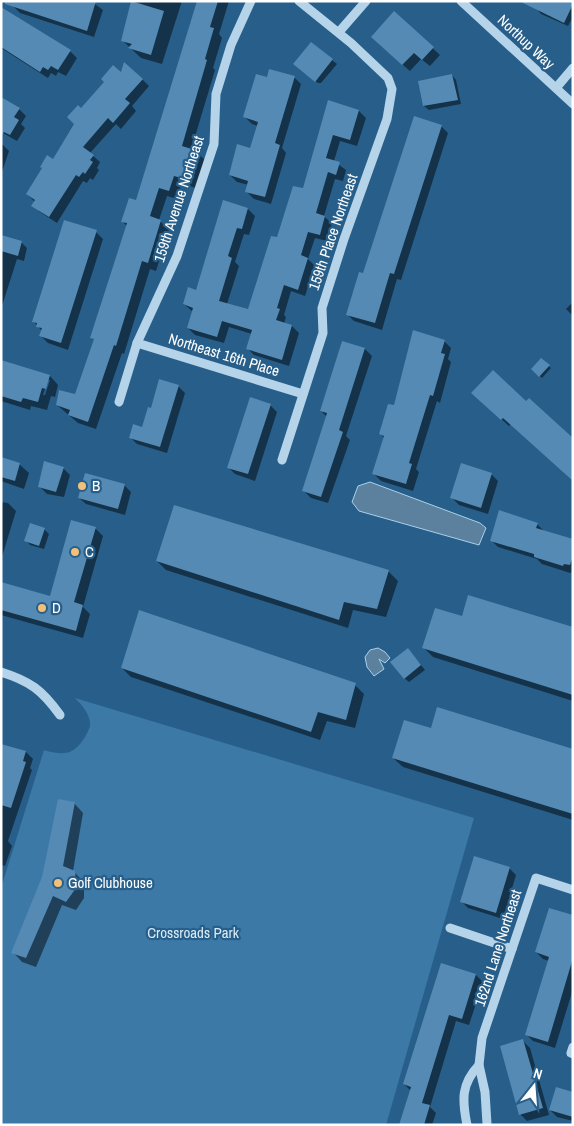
<svg xmlns="http://www.w3.org/2000/svg" width="574" height="1126" viewBox="0 0 574 1126" font-family="'Archivo Narrow',sans-serif">
  <style>
    .green { fill: #3c79a7 }
    .water { fill: #5b819e; stroke: #a9d0ea }
    .shadow { fill: #0007; fill-rule: evenodd }
    .building { fill: #548ab3 }
    .lines { fill: none; stroke-linecap: round; stroke-linejoin: round }
    .minor { stroke: #b5d3e9; stroke-width: 9 }
    .poi-dot { fill: #f2c07a; stroke: #275f8a; stroke-width: 2 }
    .labels { text-anchor: middle; stroke-width: 4.5; stroke-linejoin: round; paint-order: stroke }
    .street-label { font-size: 15px; fill: #fff; stroke: #275f8a }
    .poi-label { font-size: 15px; fill: #fff; stroke: #275f8a; text-anchor: start }
    .park-label { font-size: 15px; fill: #d9ebf7; stroke: #275f8a }
  </style>
  <rect width="100%" height="100%" fill="#275f8a"/>
  <path class="green" d="M75 698 474 818 386 1125H1V888L44 750C64 756 74 755 85 737 87 733 91 727 90 722 89 713 81 704 75 698Z"/>
  <g class="water">
    <path d="M370 482 480 523 486 528 479 545 359 511 352 502 358 486Z"/>
    <path d="M378 648 385 652 390 658 385 663 379 659 384 669 374 676 367 667 365 657 370 650Z"/>
  </g>
  <g class="shadow">
    <path d="M91 1 103 10 94 37 20 13 13 6Z"/>
    <path d="M134 1H182L162 64 141 58 123 41Z"/>
    <path d="M199 1H229L219 34 222 38 213 68 215 70 191 150 197 152 206 161 196 188 182 184 177 199 167 196 159 220 169 230 156 271 150 269 124 354 122 353 96 429 78 423 57 405 76 396 95 340 92 337 127 226 122 221 137 202Z"/>
    <path d="M573 1V17L568 26 541 14 537 9Z"/>
    <path d="M1 8 70 51 77 58 66 76 58 72 56 76 51 73 48 78 1 48Z"/>
    <path d="M395 13 440 55 430 66 421 59 410 71 379 44Z"/>
    <path d="M332 60 337 64 321 83H318L299 69Z"/>
    <path d="M122 74 142 79 149 86 132 106 136 111 121 129 116 124 90 153 100 162 97 168 99 170 93 180 90 178 87 183 83 181 57 223 40 212 33 205 35 202 27 194 53 160 76 124 81 110Z"/>
    <path d="M452 75 456 80 461 104 429 110 424 106 420 82Z"/>
    <path d="M294 77 301 84 282 148 286 153 271 204 254 199 247 192 249 185 237 182 230 175 251 149 258 126 252 124 245 117 268 78Z"/>
    <path d="M329 102 359 111 366 118 357 146 340 141 334 161 346 170 343 181 335 179 324 216 332 224 327 241 315 238 308 259 315 266 305 296 291 291 284 315 286 317 284 324 292 326 299 333 289 366 254 355 247 348 252 334 229 327 224 343 195 335 188 328 193 312 184 304 196 291 224 202 248 209 255 216 249 235 244 234 235 262 239 266 227 304 249 311 278 239 304 190Z"/>
    <path d="M19 109 26 116 21 124 25 128 17 141 1 132Z"/>
    <path d="M441 126 448 133 401 280 397 279 382 330 354 321 347 314 363 275Z"/>
    <path d="M1 143 9 151 1 175Z"/>
    <path d="M96 232 103 239 68 350 48 343 41 336 42 331 34 322Z"/>
    <path d="M1 236 21 242 27 248 24 261 17 259 1 309Z"/>
    <path d="M573 302V316L566 309Z"/>
    <path d="M444 341 451 348 448 359 451 362 440 403 437 401 416 469 419 472 413 491 381 481 374 474 384 438 381 434 394 407Z"/>
    <path d="M342 342 365 349 372 356 346 436 350 440 328 503 311 498 304 491 327 417 321 411Z"/>
    <path d="M541 359 551 368 542 378 532 369Z"/>
    <path d="M1 361 50 376 58 385 55 397 51 396 47 410 31 406 30 410 1 401ZM48 380H50L45 395H43Z"/>
    <path d="M178 386 185 393 167 453 137 444 130 437 143 429 152 409Z"/>
    <path d="M480 400 511 424 509 426Z"/>
    <path d="M270 405 277 412 255 481 235 474 228 467Z"/>
    <path d="M1 459 19 464 29 473 24 489 1 481Z"/>
    <path d="M63 468 70 475 64 497 47 494 40 487Z"/>
    <path d="M491 474 498 481 488 514 459 505 452 498Z"/>
    <path d="M124 485 131 492 125 515 86 504 79 498Z"/>
    <path d="M1 502 8 503 16 511 1 560Z"/>
    <path d="M537 524 544 531 573 540V571L570 573 542 564 537 559 498 547 491 540Z"/>
    <path d="M95 528 103 536 83 607 90 614 83 638 1 615V583L50 597Z"/>
    <path d="M44 529 49 534 44 549 30 545 26 540Z"/>
    <path d="M157 561 388 571 398 581 386 617 353 610 348 628 166 570Z"/>
    <path d="M462 618 573 629V701L433 657 424 648Z"/>
    <path d="M412 654 425 670 409 682 404 678Z"/>
    <path d="M122 668 355 685 364 694 355 728 327 721 320 740 131 677Z"/>
    <path d="M431 729 573 750V820L403 767 393 758Z"/>
    <path d="M2 745 26 752 33 759 30 768 32 770 8 841 12 846 5 866 1 865Z"/>
    <path d="M74 803 83 813 73 871 84 882V898L76 910 62 905 36 967 22 962 13 952Z"/>
    <path d="M509 868 516 875 503 919 468 908 461 901Z"/>
    <path d="M573 916V989L555 1048 533 1041 526 1034 549 961 543 959 536 952Z"/>
    <path d="M442 965 476 975 483 982 469 1025 456 1021 430 1107 436 1113 432 1125H400L411 1091 404 1084Z"/>
    <path d="M523 1041 530 1048 549 1115 527 1121 520 1114Z"/>
    <path d="M573 1093V1121L557 1117 550 1110Z"/>
  </g>
  <g class="building">
    <path d="M5 1H96L87 31 5 4Z"/>
    <path d="M131 1 164 11 151 55 128 48 132 44 121 41Z"/>
    <path d="M197 1H218L210 27 214 28 205 59 207 60 182 146 198 151 188 180 174 176 169 191 159 188 150 216 161 220 148 263 142 261 116 346 114 345 88 422 68 415 70 410 56 405 59 390 75 394 94 339 90 338 127 223 121 222 129 198 136 200Z"/>
    <path d="M519 1H573V4L564 23Z"/>
    <path d="M1 7 71 50 58 70 51 66 48 70 43 67 40 72 1 47Z"/>
    <path d="M394 11 434 47 422 60 414 53 402 65 371 37Z"/>
    <path d="M311 42 333 59 315 82 293 64Z"/>
    <path d="M124 62 143 79 125 99 130 103 113 123 108 118 83 147 94 155 90 160 93 162 85 174 83 172 79 177 76 175 49 217 31 206 35 200 26 194 42 168 40 167 47 155 53 159 74 124 67 117 78 105 81 108 104 82 101 79 113 65 121 72Z"/>
    <path d="M269 69 295 76 275 143 280 145 265 197 245 192 248 181 229 175 237 144 250 148 258 122 243 117 256 74 267 77Z"/>
    <path d="M452 74 458 100 423 106 418 81Z"/>
    <path d="M1 97 20 108 14 117 19 120 10 135 4 132 1 137Z"/>
    <path d="M328 100 359 110 350 140 333 135 326 158 340 162 336 175 328 172 316 213 325 216 320 235 308 232 301 255 308 258 298 290 284 285 277 308 280 309 276 320 292 325 282 360 246 349 252 330 222 321 217 337 187 328 193 308 183 304 188 287 196 290 223 200 248 208 242 229 237 228 228 256 232 258 219 301 248 309 271 236 277 237 293 186 303 188Z"/>
    <path d="M414 116 442 125 394 274 390 273 375 323 346 315 359 272 363 273Z"/>
    <path d="M64 220 97 230 61 343 39 336 42 328 36 327 37 323 32 322Z"/>
    <path d="M1 235 22 241 18 256 1 251Z"/>
    <path d="M413 330 445 340 441 353 445 354 433 396 430 395 409 463 412 464 406 484 372 474 384 436 379 434 388 404 394 405Z"/>
    <path d="M342 341 365 348 339 430 343 432 321 497 302 491 327 413 320 411Z"/>
    <path d="M541 358 550 365 539 377 531 369Z"/>
    <path d="M1 360 50 375 46 389 42 388 38 402 23 398 21 402 1 396Z"/>
    <path d="M493 370 526 401 529 398 573 438V481L503 418 501 420 471 393Z"/>
    <path d="M159 379 179 385 160 447 129 438 133 424 142 427 148 407 151 408Z"/>
    <path d="M250 397 271 404 248 474 227 468Z"/>
    <path d="M1 457 20 463 15 481 1 477Z"/>
    <path d="M44 461 64 467 56 492 38 487Z"/>
    <path d="M461 463 492 473 481 508 450 498Z"/>
    <path d="M85 473 125 484 118 509 78 498Z"/>
    <path d="M174 505 389 570 377 609 344 602 339 620 156 561Z"/>
    <path d="M499 510 538 523 536 528 573 539V556L570 565 564 564 563 566 534 557V554L490 541Z"/>
    <path d="M71 520 96 527 74 602 83 605 76 631 1 610V582L50 596Z"/>
    <path d="M30 523 45 528 39 546 24 541Z"/>
    <path d="M468 595 573 627V695L422 648 435 608 462 616Z"/>
    <path d="M139 610 356 683 346 720 318 712 311 732 121 668Z"/>
    <path d="M408 648 421 665 404 679 390 662Z"/>
    <path d="M437 707 573 749V814L392 758 404 720 431 728Z"/>
    <path d="M1 744 26 751 23 761 26 762 11 808 1 805Z"/>
    <path d="M58 799 75 802 63 866 75 871 76 888 66 902 53 896 26 958 11 953 42 877Z"/>
    <path d="M474 856 510 867 496 913 460 902Z"/>
    <path d="M549 908 573 915V958L548 1042 525 1035 549 957 535 952Z"/>
    <path d="M441 963 476 974 462 1019 449 1015 422 1103 430 1105 424 1125H399L411 1087 403 1084Z"/>
    <path d="M523 1039 543 1108 519 1115 500 1046Z"/>
    <path d="M556 1087 573 1092V1117L549 1110Z"/>
  </g>
  <g class="lines">
    <g class="minor">
      <path d="M461 1 573 104"/>
      <path d="M339 32 366 1"/>
      <path d="M556 88 573 68"/>
      <path d="M137 343 303 394"/>
      <path d="M119 402 137 343 177 256 214 144 216 94 231 45 251 1"/>
      <path d="M282 460 323 333 322 308 344 239 387 119 392 89 388 78 351 43 299 1"/>
      <path d="M1 672C30 681 42 690 60 715"/>
      <path d="M450 928 512 949"/>
      <path d="M573 1047 571 1053 573 1054"/>
      <path d="M487 1124 485 1092 479 1065 482 1038 536 878 573 890"/>
      <path d="M467 1125C462 1100 461 1084 479 1065"/>
    </g>
  </g>
  <g class="poi-dot">
    <circle cx="82" cy="486" r="5"/>
    <circle cx="75" cy="552" r="5"/>
    <circle cx="42" cy="608" r="5"/>
    <circle cx="58" cy="883" r="5"/>
  </g>
  <g class="labels">
    <g class="street-label">
      <text transform="translate(526 42) rotate(43)" y="5">Northup Way</text>
      <text transform="translate(179 199) rotate(-72)" y="5">159th Avenue Northeast</text>
      <text transform="translate(333 232) rotate(-71)" y="5">159th Place Northeast</text>
      <text transform="translate(224 355) rotate(17)" y="5">Northeast 16th Place</text>
      <text transform="translate(498 948) rotate(-72)" y="5">162nd Lane Northeast</text>
    </g>
    <g class="poi-label">
      <text x="92" y="491">B</text>
      <text x="85" y="557">C</text>
      <text x="52" y="613">D</text>
      <text x="68" y="888">Golf Clubhouse</text>
    </g>
    <g class="park-label">
      <text x="193" y="938">Crossroads Park</text>
    </g>
  </g>
  <rect width="574" height="1126" fill="none" stroke="#ffffff" stroke-width="5"/>
  <g transform="translate(534 1086) rotate(17)" stroke="#275f8a" stroke-width="4" paint-order="stroke">
  <path d="M0-4L9 19L0 12L-9 19Z" fill="#ffffff"/>
  <text y="-8" font-size="14" font-weight="bold" text-anchor="middle" fill="#ffffff">N</text>
  </g>
</svg>
